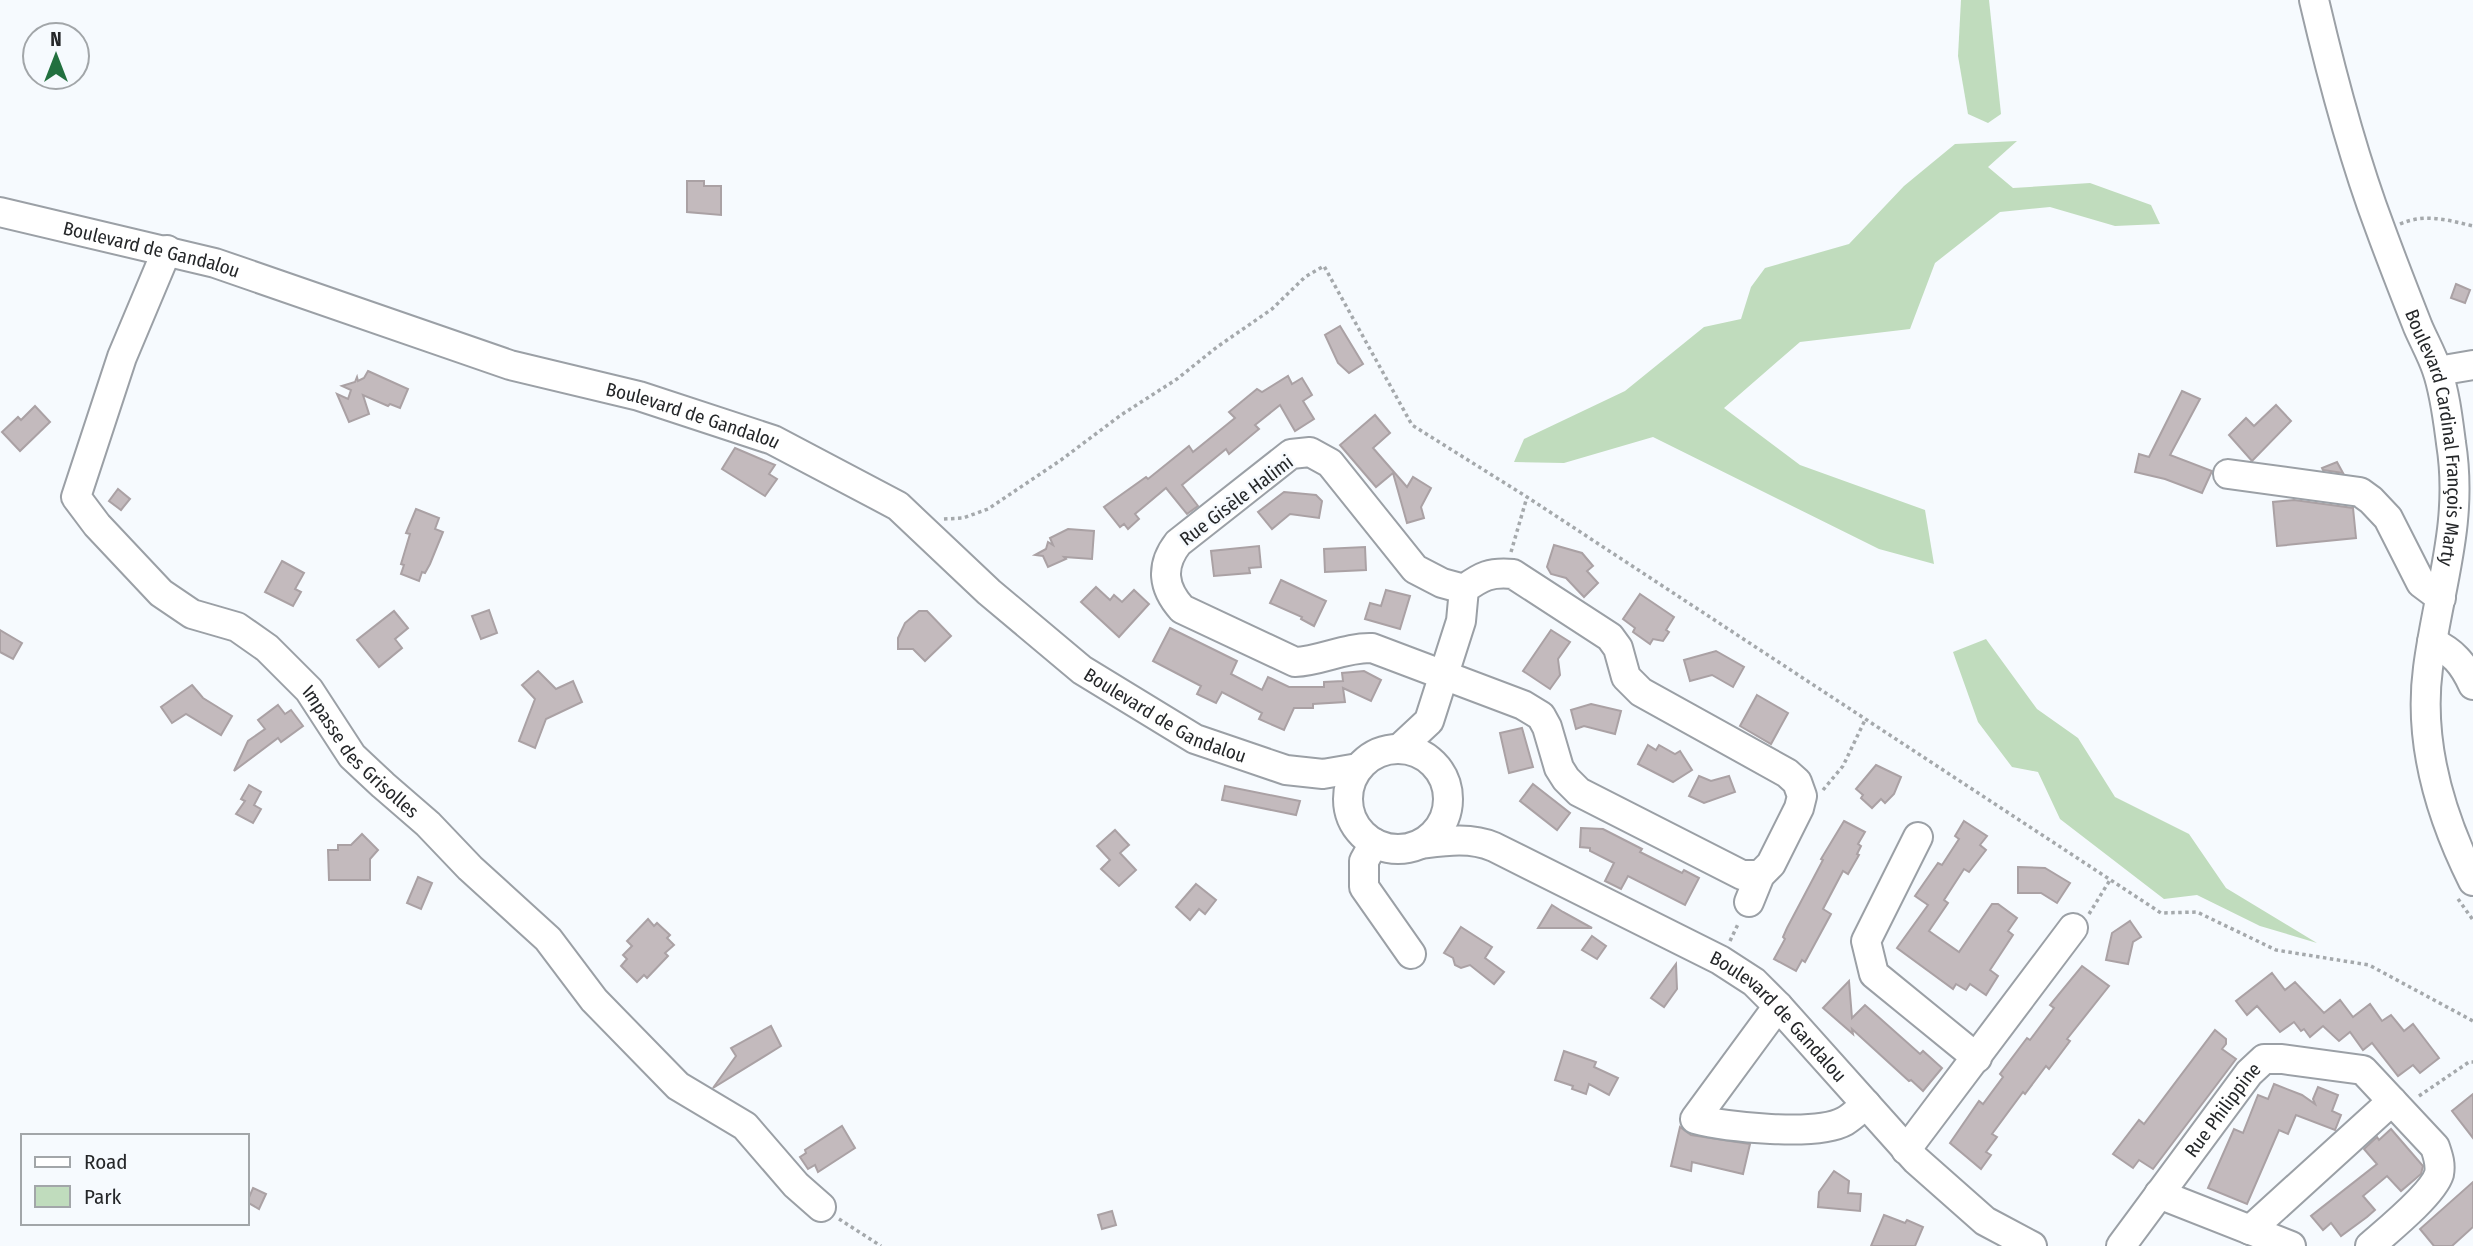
<svg xmlns="http://www.w3.org/2000/svg" width="2473" height="1246" viewBox="0 0 2473 1246" font-family="'Fira Sans Condensed',sans-serif">
  <style>
    .green { fill: #c0dcbd }
    .building { fill: #c3babd; stroke: #aaa1a4; stroke-width: 2 }
    .lines { fill: none; stroke-linecap: round; stroke-linejoin: round }
    .minor-casing { stroke: #9ba0a6; stroke-width: 32 }
    .path { stroke: #a5a9ac; stroke-width: 3.5; stroke-dasharray: 3.5 3.5; stroke-linecap: butt }
    .minor { stroke: #fff; stroke-width: 28 }
    .labels { text-anchor: middle; stroke-width: 5; stroke-linejoin: round; paint-order: stroke }
    .street-label { font-size: 19px; fill: #252729; stroke: #f6fafe }
  </style>
  <rect width="100%" height="100%" fill="#f6fafe"/>
  <g class="green">
    <path d="M1961 0H1989L2001 114 1988 123 1968 114 1958 56Z"/>
    <path d="M2017 141 1988 167 2013 188 2090 183 2151 205 2160 224 2115 226 2050 207 2000 212 1935 263 1910 329 1800 342 1724 408 1800 465 1925 510 1934 564 1879 549 1653 437 1564 463 1514 462 1524 439 1625 391 1704 327 1741 319 1751 287 1765 268 1849 244 1904 186 1955 144Z"/>
    <path d="M1986 639 2037 709 2078 738 2115 797 2189 834 2226 888 2317 943 2260 926 2197 895 2164 899 2060 819 2038 772 2012 767 1978 722 1953 652Z"/>
  </g>
  <g class="building">
    <path d="M687 181H704V186H721V215L687 212Z"/>
    <path d="M2456 284 2470 290 2465 303 2451 298Z"/>
    <path d="M1340 326 1363 364 1349 373 1338 363 1325 335Z"/>
    <path d="M368 371 408 389 400 408 390 404 388 406 363 395 369 414 349 422 337 394 348 399 351 390 342 386 355 382 357 377 358 381 364 378Z"/>
    <path d="M1288 376 1292 384 1302 378 1308 388 1312 395 1303 401 1314 419 1295 431 1280 405 1255 425 1259 429 1229 454 1226 449 1182 485 1198 506 1187 514 1166 488 1135 514 1139 519 1128 529 1124 524 1120 527 1104 507 1146 477 1148 479 1189 446 1193 452 1235 418 1229 412 1257 389 1262 392Z"/>
    <path d="M2182 391 2200 399 2170 455 2212 471 2202 493 2165 479 2135 472 2139 454 2149 457Z"/>
    <path d="M2276 405 2291 421 2252 461 2229 435 2246 418 2254 426Z"/>
    <path d="M35 406 50 422 20 451 2 432 18 417 21 420Z"/>
    <path d="M1375 415 1390 433 1373 448 1407 487 1413 477 1431 488 1421 507 1424 518 1407 523 1393 473 1376 487 1340 445Z"/>
    <path d="M735 448 775 465 769 474 777 479 765 496 722 469Z"/>
    <path d="M2337 462 2343 473 2323 470 2322 468Z"/>
    <path d="M118 489 130 499 121 510 109 501Z"/>
    <path d="M1284 492 1316 495 1322 501 1319 518 1290 514 1272 529 1258 512Z"/>
    <path d="M2294 500 2353 508 2356 538 2277 546 2273 502Z"/>
    <path d="M416 509 439 518 435 529 443 532 430 564 425 573 422 572 419 581 401 574 404 565 401 564 410 534 406 533Z"/>
    <path d="M1068 529 1094 531 1092 559 1064 557 1066 559 1048 567 1043 556 1035 555 1046 549 1048 542 1053 545 1050 538Z"/>
    <path d="M1554 545 1582 553 1593 566 1587 571 1598 583 1584 597 1566 578 1551 574 1547 567Z"/>
    <path d="M1259 546 1261 567 1249 568 1250 573 1214 576 1211 551Z"/>
    <path d="M1365 547 1366 570 1325 572 1324 549Z"/>
    <path d="M282 561 304 573 295 589 301 592 293 606 265 592Z"/>
    <path d="M1281 580 1326 601 1314 626 1301 619 1302 617 1270 603Z"/>
    <path d="M1096 587 1110 600 1114 595 1122 602 1134 590 1149 604 1119 637 1081 602Z"/>
    <path d="M1386 590 1410 596 1400 629 1365 619 1370 603 1381 606Z"/>
    <path d="M1640 594 1674 617 1666 630 1669 632 1663 641 1653 639 1650 644 1633 632 1635 628 1623 619Z"/>
    <path d="M489 610 497 633 481 639 472 616Z"/>
    <path d="M394 611 408 628 395 639 402 648 379 667 357 640Z"/>
    <path d="M919 611H927L951 636 925 661 913 649H898V638L905 623Z"/>
    <path d="M1170 628 1237 661 1231 674 1262 690 1268 677 1289 687H1324V682L1343 681 1342 673 1364 671 1381 680 1371 701 1343 688 1345 702 1313 704V708H1294L1284 730 1259 719 1262 713 1222 692 1216 703 1197 694 1201 686 1153 661Z"/>
    <path d="M0 630 22 643 13 659 0 652Z"/>
    <path d="M1551 630 1570 642 1558 659 1560 675 1550 689 1523 671Z"/>
    <path d="M1716 651 1744 667 1733 687 1712 675 1690 681 1684 660Z"/>
    <path d="M538 671 556 689 573 681 582 702 546 719 535 748 519 741 535 699 522 685Z"/>
    <path d="M192 685 203 698 232 716 221 735 186 714 172 723 161 707Z"/>
    <path d="M1757 695 1788 713 1771 744 1740 726Z"/>
    <path d="M1591 704 1621 711 1615 734 1584 726 1576 729 1571 710Z"/>
    <path d="M278 705 285 714 291 710 303 726 281 742 278 738 234 771 248 741 265 729 258 720Z"/>
    <path d="M1522 728 1533 767 1509 773 1500 733Z"/>
    <path d="M1648 745 1656 750 1659 745 1675 754 1680 751 1692 770 1673 782 1638 764Z"/>
    <path d="M1876 765 1901 777 1894 794 1885 803 1881 799 1872 808 1861 798 1863 795 1856 789Z"/>
    <path d="M1699 776 1711 781 1729 776 1735 792 1704 803 1689 796Z"/>
    <path d="M1533 784 1570 813 1557 830 1520 801Z"/>
    <path d="M249 785 261 792 254 805 261 809 253 823 236 814 245 801 241 799Z"/>
    <path d="M1225 786 1300 801 1296 815 1222 800Z"/>
    <path d="M1844 821 1865 832 1858 844 1861 846 1857 854 1859 855 1848 874 1843 871 1823 909 1831 914 1805 962 1802 960 1796 971 1774 959 1785 939 1783 937 1787 928 1823 860 1821 859Z"/>
    <path d="M1964 821 1987 836 1980 845 1986 850 1969 872 1964 869 1944 900 1948 903 1929 931 1959 952 1992 904H1998L2017 918 2008 931 2013 935 1990 970 1998 976 1986 995 1970 984 1966 990 1956 984 1953 989 1897 948 1928 905 1915 896 1938 863 1942 865 1959 839 1955 836Z"/>
    <path d="M1581 828 1603 829 1642 849 1640 852 1682 873 1684 870 1699 878 1685 905 1628 876 1621 889 1605 881 1614 863 1590 851V848L1580 847Z"/>
    <path d="M1115 830 1129 845 1120 853 1136 870 1119 886 1101 869 1110 860 1097 846Z"/>
    <path d="M362 834 378 850 370 859V880H329L328 850H338V845H351Z"/>
    <path d="M2018 867 2045 868 2070 883 2057 903 2041 893H2018Z"/>
    <path d="M418 877 432 883 421 909 407 903Z"/>
    <path d="M1196 884 1216 900 1205 914 1199 909 1190 920 1176 907Z"/>
    <path d="M1552 905 1563 912 1592 928H1538Z"/>
    <path d="M648 919 654 926 657 923 670 935 667 938 674 945 665 953 668 956 647 978 644 975 637 982 621 966 627 959 623 955 632 946 627 941Z"/>
    <path d="M2130 921 2141 937 2133 942 2128 964 2106 960 2112 933Z"/>
    <path d="M1461 927 1492 947 1485 958 1504 972 1494 984 1470 965 1461 968 1455 965 1453 958 1444 953Z"/>
    <path d="M1592 936 1606 946 1597 959 1582 950Z"/>
    <path d="M1676 964 1677 989 1664 1007 1651 998Z"/>
    <path d="M2082 966 2109 986 2067 1039 2070 1041 2049 1069 2046 1066 2025 1094 2023 1092 1992 1134 1997 1137 1986 1152 1991 1155 1981 1169 1950 1143 1979 1101 1983 1104 2003 1077 2000 1074 2027 1038 2030 1040 2054 1008 2050 1005Z"/>
    <path d="M2272 973 2285 990 2295 982 2324 1013 2340 1000 2353 1017 2370 1004 2382 1021 2391 1015 2404 1031 2413 1024 2439 1058 2420 1073 2413 1065 2398 1076 2372 1043 2363 1050 2350 1032 2339 1041 2323 1026 2310 1037 2304 1029 2301 1031 2294 1022 2280 1032 2257 1006 2247 1015 2236 1001Z"/>
    <path d="M1849 981 1852 1018 1865 1005 1920 1054 1923 1051 1942 1068 1923 1091 1911 1080 1909 1081 1852 1029 1853 1034 1823 1008Z"/>
    <path d="M771 1026 781 1046 713 1088 736 1056 731 1048Z"/>
    <path d="M2215 1030 2226 1039V1044L2222 1049 2236 1059 2153 1169 2139 1160 2133 1168 2113 1154 2139 1120 2144 1124Z"/>
    <path d="M1564 1051 1596 1062 1594 1067 1618 1078 1609 1095 1589 1084 1586 1094 1572 1089 1573 1086 1555 1080Z"/>
    <path d="M2274 1084 2302 1095 2315 1104 2313 1099 2318 1087 2338 1095 2332 1111 2341 1115 2335 1130 2296 1115 2288 1134 2279 1130 2247 1204 2208 1188 2234 1129 2243 1133 2258 1095 2268 1099Z"/>
    <path d="M2473 1094V1138L2452 1111Z"/>
    <path d="M842 1126 855 1148 818 1172 815 1165 808 1169 800 1157 806 1153 805 1150Z"/>
    <path d="M1680 1127 1691 1135 1750 1144 1743 1174 1692 1162 1691 1171 1671 1166Z"/>
    <path d="M2391 1129 2423 1166 2421 1174 2401 1191 2387 1176 2363 1196 2375 1210 2367 1217 2341 1236 2331 1223 2323 1230 2311 1216 2377 1164 2364 1149 2377 1137 2379 1140Z"/>
    <path d="M1834 1171 1849 1181 1848 1193 1861 1194 1860 1211 1818 1207 1819 1192Z"/>
    <path d="M2473 1182V1227L2452 1246H2434L2420 1229Z"/>
    <path d="M253 1188 266 1194 259 1209 247 1202Z"/>
    <path d="M1112 1211 1116 1225 1102 1229 1098 1215Z"/>
    <path d="M1884 1215 1905 1223 1907 1220 1923 1227 1915 1246H1871Z"/>
  </g>
  <g class="lines">
    <g class="minor-casing">
      <g id="minor">
        <path id="s1" d="M2314 0C2332 77 2352 154 2380 228 2392 261 2405 294 2418 327 2424 341 2432 355 2437 370 2445 393 2448 420 2451 443 2464 524 2438 590 2428 668 2418 743 2440 815 2473 881"/>
        <path id="s2" d="M0 212 215 263 510 365 639 396 773 440 898 506 989 592 1082 670 1195 739 1286 770 1323 774 1358 768"/>
        <path id="s3" d="M167 250 122 357 76 497 97 525 161 593 192 614 237 627 267 648 309 690 352 756 383 785 428 824 470 868 548 939 594 1000 678 1086 745 1126 796 1185 821 1207"/>
        <path d="M2438 371 2473 365"/>
        <path d="M2228 474 2360 492 2371 500 2388 518 2421 583 2441 598"/>
        <path d="M1464 589 1442 583 1415 569 1330 463 1310 452 1291 454 1178 543C1160 566 1163 588 1182 609L1295 662C1321 661 1346 647 1372 648L1523 705 1541 716 1547 727 1559 768 1566 779 1579 792 1742 875H1760"/>
        <path d="M2432 642C2453 652 2463 663 2473 685"/>
        <path d="M1400 748 1429 721 1461 621 1464 589C1482 576 1490 572 1513 574L1610 637 1618 648 1626 677 1641 692 1787 773 1797 782 1802 796 1799 808 1771 864 1760 875 1749 902"/>
        <circle cx="1398" cy="799" r="50"/>
        <path d="M1918 837 1866 941 1874 974 1977 1058"/>
        <path d="M1374 843 1364 861V887L1411 954"/>
        <path id="s4" d="M1421 844C1445 841 1470 837 1494 847L1720 960 1754 982 1778 1006 1916 1160 1985 1221 2032 1246"/>
        <path d="M1778 1006 1695 1119C1725 1127 1817 1137 1845 1121 1852 1117 1859 1110 1866 1104"/>
        <path d="M1906 1150 2073 928"/>
        <path d="M2159 1194 2291 1246"/>
        <path d="M2250 1230 2392 1101"/>
        <path id="s5" d="M2121 1246 2249 1073 2264 1059H2282L2363 1070 2435 1147C2438 1156 2441 1164 2439 1174 2433 1194 2387 1231 2370 1246"/>
      </g>
    </g>
    <g class="path">
      <path d="M2400 224C2425 213 2448 220 2473 226"/>
      <path d="M944 519 963 518 988 509 1061 460 1121 415 1177 379 1217 347 1272 309 1305 277 1324 266 1412 425 1527 497 2161 913 2197 912 2276 950 2369 965 2473 1021"/>
      <path d="M1511 552 1527 497"/>
      <path d="M1823 790 1843 766 1865 720"/>
      <path d="M2458 899 2473 920"/>
      <path d="M2089 914 2110 880"/>
      <path d="M1730 941 1739 922"/>
      <path d="M2419 1096 2469 1062H2473"/>
      <path d="M839 1219 881 1246"/>
    </g>
    <use href="#minor" class="minor"/>
  </g>
  <g class="labels">
    <g class="street-label">
      <text dy="7" stroke="none"><textPath href="#s2" startOffset="156">Boulevard de Gandalou</textPath></text>
      <text dy="7" stroke="none"><textPath href="#s2" startOffset="723">Boulevard de Gandalou</textPath></text>
      <text dy="7" stroke="none"><textPath href="#s1" startOffset="457">Boulevard Cardinal François Marty</textPath></text>
      <text transform="translate(1236 500) rotate(-37)" y="7">Rue Gisèle Halimi</text>
      <text dy="7" stroke="none"><textPath href="#s2" startOffset="1290">Boulevard de Gandalou</textPath></text>
      <text dy="7" stroke="none"><textPath href="#s3" startOffset="653">Impasse des Grisolles</textPath></text>
      <text dy="7" stroke="none"><textPath href="#s4" startOffset="408">Boulevard de Gandalou</textPath></text>
      <text dy="7" stroke="none"><textPath href="#s5" startOffset="170">Rue Philippine</textPath></text>
    </g>
  </g>
  <rect x="21" y="1134" width="228" height="91" fill="#f6fafe" stroke="#a2a6a9" stroke-width="2"/>
  <rect x="35" y="1157" width="35" height="10" fill="#ffffff" stroke="#a2a6a9" stroke-width="2"/>
  <text x="84" y="1169" font-size="21" fill="#252729">Road</text>
  <rect x="35" y="1186" width="35" height="21" fill="#c0dcbd" stroke="#a2a6a9" stroke-width="2"/>
  <text x="84" y="1204" font-size="21" fill="#252729">Park</text>
  <g transform="translate(56 56)"><circle r="33" fill="#f6fafe" stroke="#a2a6a9" stroke-width="2"/>
  <path d="M0-5L12 26L0 18L-12 26Z" fill="#22703f"/>
  <text y="-10" font-size="19" font-weight="bold" text-anchor="middle" fill="#252729">N</text>
  </g>
</svg>
